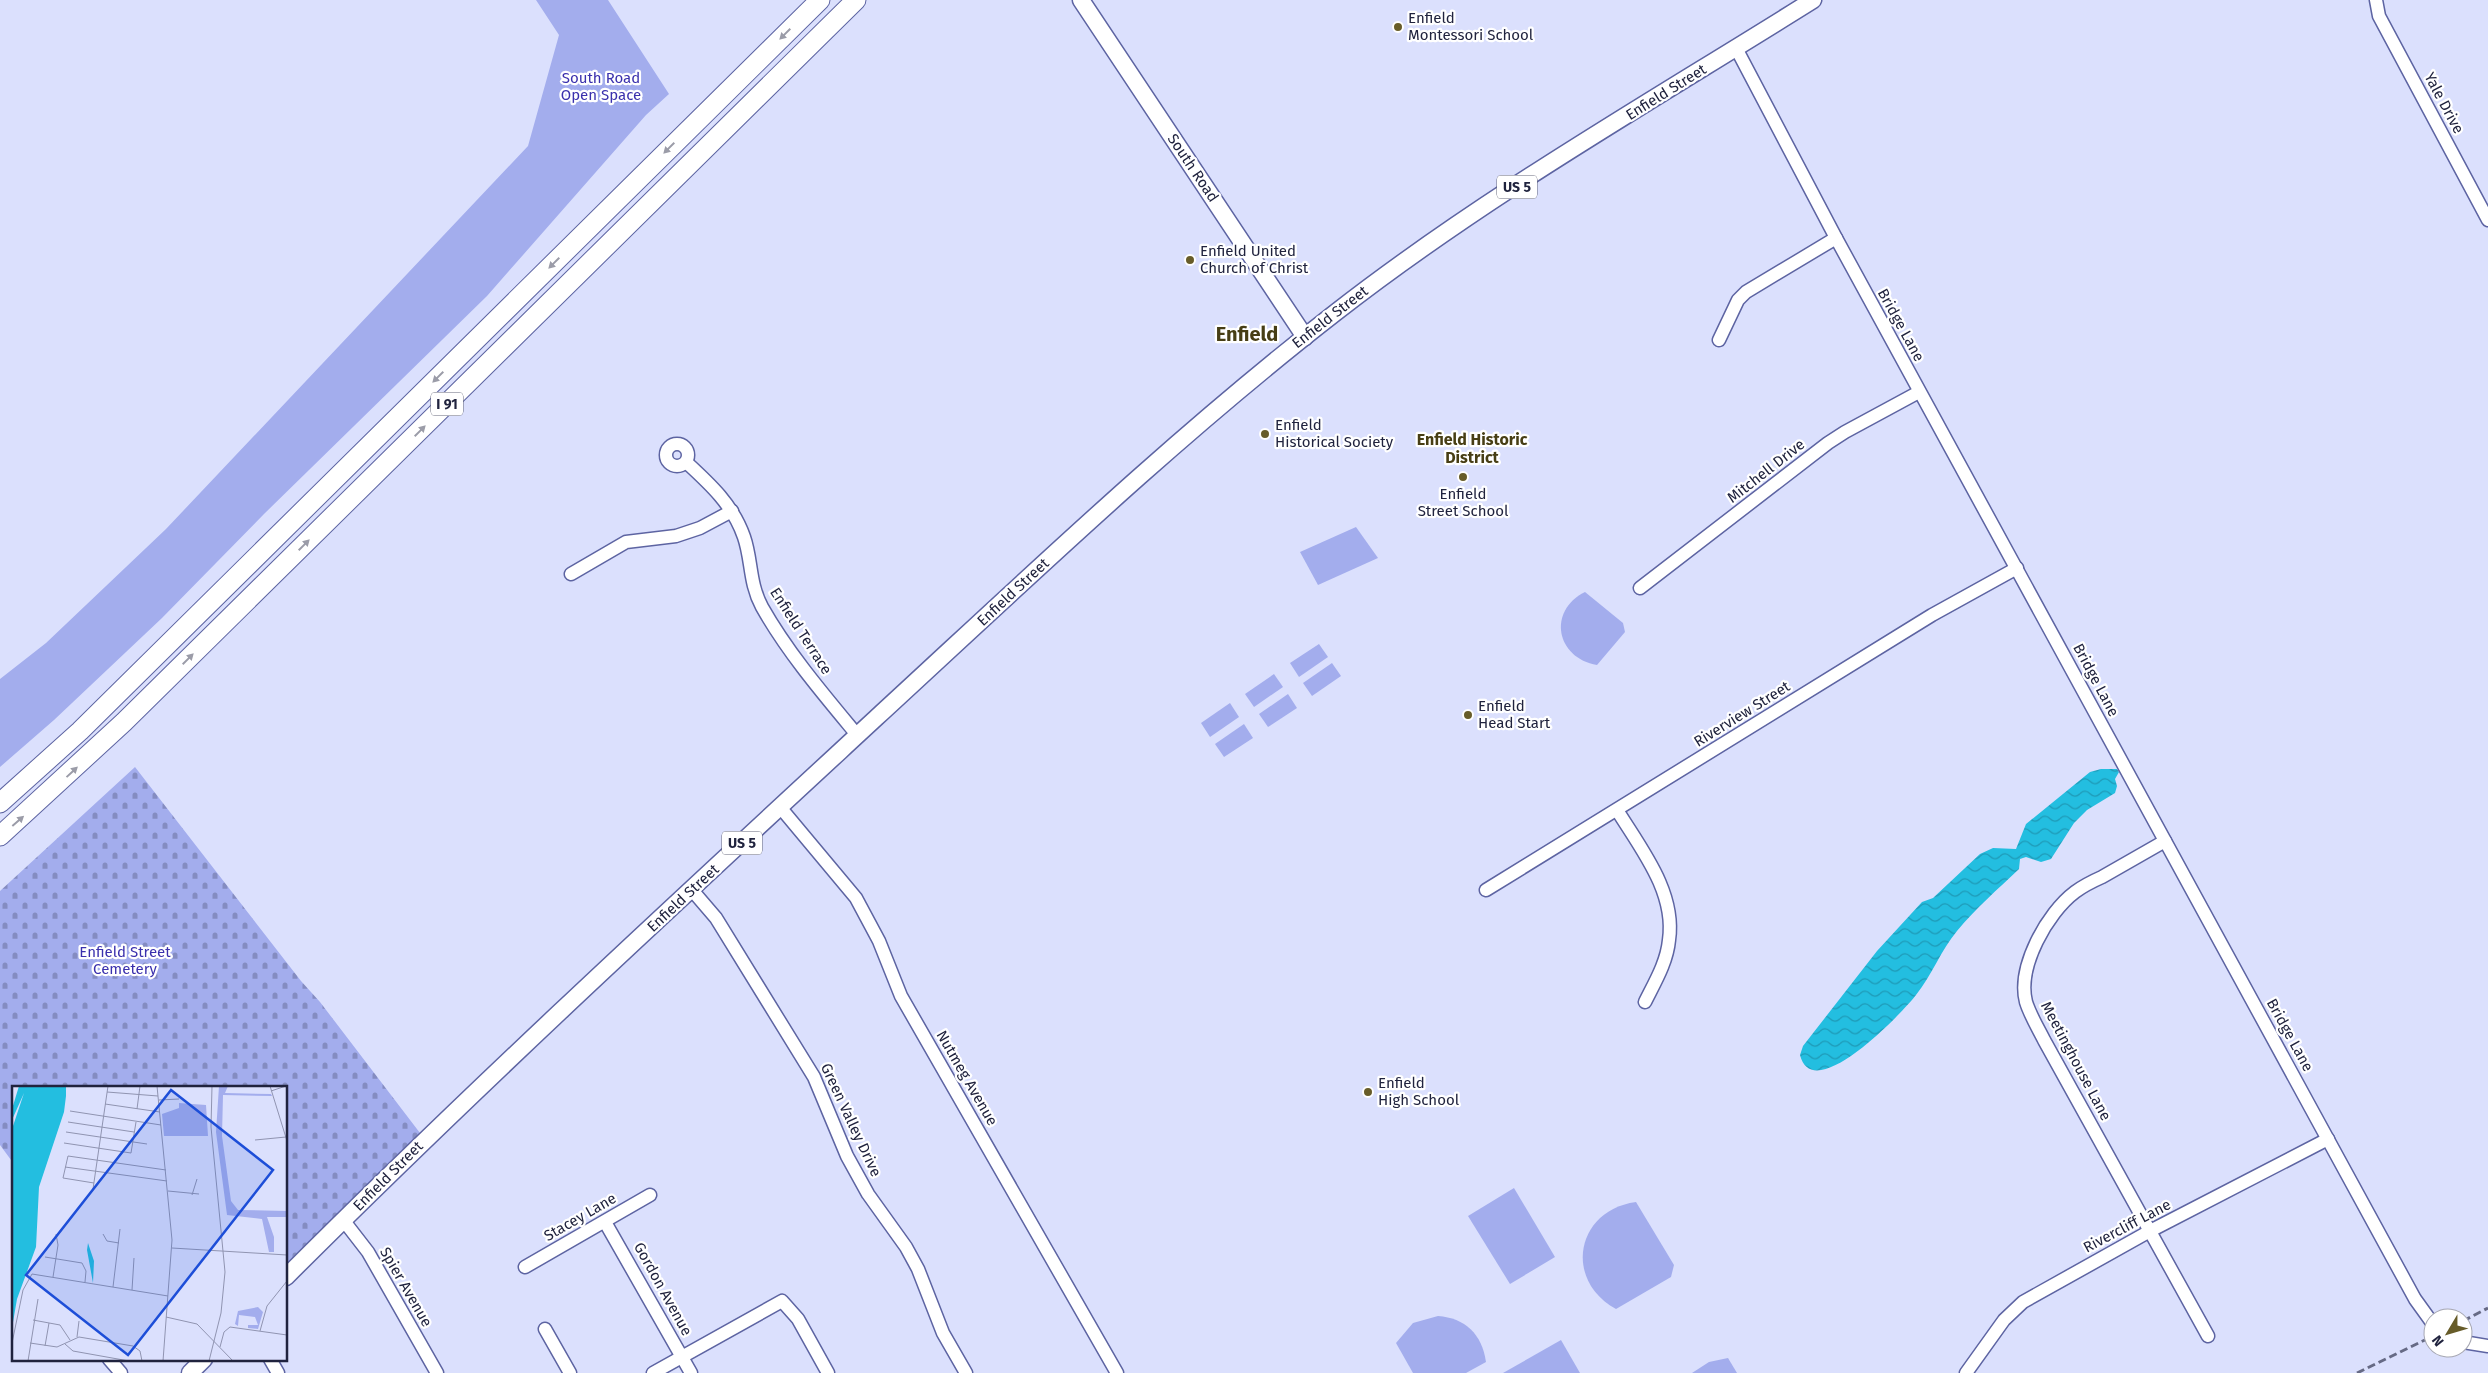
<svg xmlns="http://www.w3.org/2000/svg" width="2488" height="1373" viewBox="0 0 2488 1373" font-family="'Fira Sans',sans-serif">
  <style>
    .cemetery { fill: url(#cemetery-stones) }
    .green { fill: #a3aded }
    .water { fill: url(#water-waves) }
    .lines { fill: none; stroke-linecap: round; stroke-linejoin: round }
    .minor-casing { stroke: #5d64a2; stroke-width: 15 }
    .major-casing { stroke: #5d64a2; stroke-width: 19 }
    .highway-casing { stroke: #5d64a2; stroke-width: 21 }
    .minor { stroke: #fff; stroke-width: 12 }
    .major { stroke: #fff; stroke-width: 16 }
    .highway { stroke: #fff; stroke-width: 19 }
    .rail { stroke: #666a85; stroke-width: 3; stroke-dasharray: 8 4; stroke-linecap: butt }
    .oneway { fill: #9b9ca8 }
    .poi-dot { fill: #675c29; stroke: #fff; stroke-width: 2 }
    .labels { text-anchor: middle; stroke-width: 4.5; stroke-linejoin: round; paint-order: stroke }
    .shield { fill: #fff; stroke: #636578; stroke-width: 1 }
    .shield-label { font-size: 14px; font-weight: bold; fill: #20233e }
    .poi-label { font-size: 15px; fill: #20233e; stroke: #fff; text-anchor: start }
    .park-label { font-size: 15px; fill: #3a30ad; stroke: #fff }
    .street-label { font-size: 15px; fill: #20233e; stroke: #fff }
    .neighbourhood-label { font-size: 16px; font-weight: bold; fill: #473e15; stroke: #fff }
    .district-label { font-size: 20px; font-weight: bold; fill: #473e15; stroke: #fff }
    .inset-road { fill: none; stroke: #9094b1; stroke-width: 1 }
    .view { fill: #1d4ed8; fill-opacity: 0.15; stroke: #1d4ed8; stroke-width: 2.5 }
    .inset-edge { fill: none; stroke: #20233e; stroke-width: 2.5 }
  </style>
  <defs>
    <pattern id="cemetery-stones" width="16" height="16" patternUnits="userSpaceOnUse" patternTransform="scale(1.25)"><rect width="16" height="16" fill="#a3aded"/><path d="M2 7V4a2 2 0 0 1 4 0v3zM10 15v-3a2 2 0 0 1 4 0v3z" fill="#848cc1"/></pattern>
    <pattern id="water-waves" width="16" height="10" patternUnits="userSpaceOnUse" patternTransform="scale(1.25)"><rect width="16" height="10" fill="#23bee0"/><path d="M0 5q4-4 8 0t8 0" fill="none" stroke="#1e9ab7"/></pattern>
  </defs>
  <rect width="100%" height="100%" fill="#dbe0fd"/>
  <path class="cemetery" d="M135 767 301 981 320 1002 420 1133 286 1264V1087H14V1164L0 1145V891Z"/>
  <g class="green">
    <path d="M536 0H608L669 94 646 115 487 296 264 514 162 618 54 720 0 767V679L46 643 166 529 528 146 559 35Z"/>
    <path d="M1356 527 1378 558 1318 585 1300 552Z"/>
    <path d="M1585 592 1623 623 1625 632 1597 665C1556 658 1547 611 1585 592Z"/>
    <path d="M1319 644 1328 657 1299 677 1290 663Z"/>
    <path d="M1332 663 1341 676 1312 696 1303 683Z"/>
    <path d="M1274 674 1283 687 1254 707 1245 694Z"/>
    <path d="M1288 694 1297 708 1268 727 1259 714Z"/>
    <path d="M1230 703 1239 717 1210 737 1201 723Z"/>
    <path d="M1244 724 1253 738 1224 757 1215 744Z"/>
    <path d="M1514 1188 1555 1257 1510 1284 1468 1216Z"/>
    <path d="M1636 1202 1674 1265 1671 1277 1616 1309C1563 1280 1576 1210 1636 1202Z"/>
    <path d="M1438 1316C1465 1318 1482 1334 1486 1362L1466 1373H1413L1396 1343 1413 1323Z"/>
    <path d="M1561 1340 1580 1373H1503Z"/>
    <path d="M1728 1358 1737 1373H1692L1709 1362Z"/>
  </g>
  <path class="water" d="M2101 769H2117L2119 772 2115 779 2117 786 2115 793 2087 810 2074 823 2051 859 2041 862 2026 857 2020 859 2019 869C1998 889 1976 908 1957 931 1941 950 1932 975 1916 995 1903 1012 1813 1107 1800 1055L1803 1046 1877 951 1922 902 1933 898 1980 854 1993 848 2016 849 2026 824 2090 772Z"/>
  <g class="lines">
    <g class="minor-casing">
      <g id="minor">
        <path d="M2376 0 2379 16 2488 220"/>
        <path d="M1736 48 1836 238 2415 1299 2433 1324"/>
        <path d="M1719 340 1738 300 1746 292 1836 238"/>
        <circle cx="677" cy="455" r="11"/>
        <path d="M686 462C710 484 733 505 744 537 752 560 749 583 762 607 788 653 824 695 858 736"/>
        <path d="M571 574 626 542 676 536 700 528 732 511"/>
        <path d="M1640 588 1828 443 1845 432 1919 392"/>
        <path d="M780 807 856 898 879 941 901 996 1117 1373"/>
        <path d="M1617 810C1641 849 1676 892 1669 940 1667 962 1655 982 1645 1002"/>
        <path d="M2165 841C2144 853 2123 865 2102 877 2093 881 2083 886 2075 892 2047 913 2017 967 2026 1002 2030 1015 2038 1028 2044 1040L2208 1336"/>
        <path d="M692 890 716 918 814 1077 847 1156 868 1194 906 1247 918 1269 943 1333 966 1373"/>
        <path d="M1486 890 1932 615 2017 568"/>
        <path d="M344 1221 368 1252 437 1373"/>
        <path d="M605 1222 691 1373"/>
        <path d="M525 1267 650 1195"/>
        <path d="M545 1329 570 1373"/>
        <path d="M2463 1342 2488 1346"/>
        <path d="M109 1359 121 1373"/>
        <path d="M270 1359 278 1373"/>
        <path d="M653 1373 782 1301 798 1319 828 1373"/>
        <path d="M1966 1373 2004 1320 2023 1302 2150 1231 2328 1139"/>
      </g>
    </g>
    <g class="major-casing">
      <g id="major">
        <path d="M1081 0 1305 337"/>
        <path d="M286 1277C478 1085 677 902 876 718 1026 580 1174 438 1335 313 1485 196 1652 101 1813 0"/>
        <path d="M190 1373 204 1359"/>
      </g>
    </g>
    <g class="highway-casing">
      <g id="highway">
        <path d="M0 803 80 731 820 0"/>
        <path d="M0 836 124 722 856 0"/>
      </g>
    </g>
    <use href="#minor" class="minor"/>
    <use href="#major" class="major"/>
    <use href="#highway" class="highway"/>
    <g class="rail">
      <path d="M2463 1321 2488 1308"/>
      <path d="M2357 1373 2433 1336"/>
    </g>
  </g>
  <defs><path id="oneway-solid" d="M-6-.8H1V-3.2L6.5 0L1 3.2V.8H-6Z" transform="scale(1.25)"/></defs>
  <g class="oneway">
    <use href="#oneway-solid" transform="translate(785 34) rotate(135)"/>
    <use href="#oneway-solid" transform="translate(669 148) rotate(135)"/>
    <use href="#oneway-solid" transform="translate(554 263) rotate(135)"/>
    <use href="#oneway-solid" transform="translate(438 377) rotate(135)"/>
    <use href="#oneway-solid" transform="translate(420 431) rotate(-45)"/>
    <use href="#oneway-solid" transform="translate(304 545) rotate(-45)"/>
    <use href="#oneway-solid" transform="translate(188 659) rotate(-45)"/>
    <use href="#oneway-solid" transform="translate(72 772) rotate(-43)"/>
    <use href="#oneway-solid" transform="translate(18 821) rotate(-41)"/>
  </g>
  <g class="poi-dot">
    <circle cx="1398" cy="27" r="5"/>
    <circle cx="1190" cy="260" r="5"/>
    <circle cx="1265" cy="434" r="5"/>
    <circle cx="1463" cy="477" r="5"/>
    <circle cx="1468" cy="715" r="5"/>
    <circle cx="1368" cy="1092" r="5"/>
  </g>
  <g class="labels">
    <g class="shield">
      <rect x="1497" y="175.5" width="40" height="23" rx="4"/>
      <rect x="431" y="392.5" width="32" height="23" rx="4"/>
      <rect x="722" y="831.5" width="40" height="23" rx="4"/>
    </g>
    <g class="shield-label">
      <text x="1517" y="192">US 5</text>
      <text x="447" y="409">I 91</text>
      <text x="742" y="848">US 5</text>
    </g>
    <g class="poi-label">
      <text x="1408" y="23">Enfield<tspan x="1408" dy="17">Montessori School</tspan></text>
      <text x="1200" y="256">Enfield United<tspan x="1200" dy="17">Church of Christ</tspan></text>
      <text x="1275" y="430">Enfield<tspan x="1275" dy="17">Historical Society</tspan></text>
      <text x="1463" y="499" text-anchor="middle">Enfield<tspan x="1463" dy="17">Street School</tspan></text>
      <text x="1478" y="711">Enfield<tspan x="1478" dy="17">Head Start</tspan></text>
      <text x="1378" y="1088">Enfield<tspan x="1378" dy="17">High School</tspan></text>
    </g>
    <g class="park-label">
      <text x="601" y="83">South Road<tspan x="601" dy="17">Open Space</tspan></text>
      <text x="125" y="957">Enfield Street<tspan x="125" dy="17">Cemetery</tspan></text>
    </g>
    <g class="street-label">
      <text transform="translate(1666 92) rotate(-32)" y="5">Enfield Street</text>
      <text transform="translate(2444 103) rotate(62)" y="5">Yale Drive</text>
      <text transform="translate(1193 168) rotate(56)" y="5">South Road</text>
      <text transform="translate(1330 317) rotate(-38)" y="5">Enfield Street</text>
      <text transform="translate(1901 325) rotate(61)" y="5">Bridge Lane</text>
      <text transform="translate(1766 471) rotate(-38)" y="5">Mitchell Drive</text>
      <text transform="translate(1013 592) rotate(-43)" y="5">Enfield Street</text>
      <text transform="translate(801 631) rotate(57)" y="5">Enfield Terrace</text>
      <text transform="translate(2096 680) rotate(62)" y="5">Bridge Lane</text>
      <text transform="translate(1742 714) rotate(-32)" y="5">Riverview Street</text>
      <text transform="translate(683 898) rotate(-43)" y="5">Enfield Street</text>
      <text transform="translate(2290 1035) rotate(61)" y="5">Bridge Lane</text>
      <text transform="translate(2076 1061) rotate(62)" y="5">Meetinghouse Lane</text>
      <text transform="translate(967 1078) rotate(60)" y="5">Nutmeg Avenue</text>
      <text transform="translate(851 1120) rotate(65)" y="5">Green Valley Drive</text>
      <text transform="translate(388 1176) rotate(-45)" y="5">Enfield Street</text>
      <text transform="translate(580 1217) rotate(-30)" y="5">Stacey Lane</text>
      <text transform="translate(2127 1226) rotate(-28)" y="5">Rivercliff Lane</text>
      <text transform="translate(406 1287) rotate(60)" y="5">Spier Avenue</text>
      <text transform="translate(663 1289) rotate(61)" y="5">Gordon Avenue</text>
    </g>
    <g class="neighbourhood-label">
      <text x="1472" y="445">Enfield Historic<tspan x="1472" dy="18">District</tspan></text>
    </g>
    <g class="district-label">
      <text x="1247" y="341">Enfield</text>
    </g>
  </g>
  <g transform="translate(12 1086)">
    <rect width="275" height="275" fill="#dbe0fd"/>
    <path d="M246 221 251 226 246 243 236 242V239H246L229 237 246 239 243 231 227 229 226 240 223 238 226 225Z" fill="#a3aded"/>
    <path d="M167 17 194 19 196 50H152L150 28 167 22Z" fill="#a3aded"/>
    <path d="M207 0H216L213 7 259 8 260 10 211 9 210 50 219 115 226 124 275 125V131H255L262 151V166H257L250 133 215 129 204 46Z" fill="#a3aded"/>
    <path d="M7 0H54V10L52 26 27 101 24 161 5 213 0 242V43L12 7 0 34V23ZM76 157 82 175 81 197 75 164Z" fill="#23bee0"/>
    <path class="inset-road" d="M145 0 160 154 151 275M258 0 275 55M259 5 274 0M95 6 146 10M147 14 167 13M93 18 148 26M125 23 128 0M58 25 149 39M56 36 122 46M54 46 135 58M243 54 274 51M52 57 119 67 124 36M53 81 155 95M82 97 51 92 56 70 154 84M81 103 96 0M156 105 187 108M180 109 185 93M91 148 95 155 107 157M160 162 275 169M33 171 70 177 74 185 73 196M41 191 46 159 44 148M101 201 108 143M120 204 122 172M154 231 185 238 221 275M21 234 48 239 58 254M248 245 255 220 275 195M65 251 67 235M0 257 11 204 20 188 156 210M18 257 45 261 67 251 121 260 128 265 130 275M53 258 61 265 117 275M33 260 37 237M208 261 212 246 218 241 275 249M16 275 26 213M197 275 209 227 213 186 199 41 200 0"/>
    <path class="view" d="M159 4 261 84 116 269 14 189Z"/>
    <rect width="275" height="275" class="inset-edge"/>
  </g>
  <g transform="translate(2448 1333) rotate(232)"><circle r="24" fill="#ffffff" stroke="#a6a7b2"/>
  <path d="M0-4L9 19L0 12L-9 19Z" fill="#675c29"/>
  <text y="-8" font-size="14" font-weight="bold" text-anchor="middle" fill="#20233e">N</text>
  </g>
</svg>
